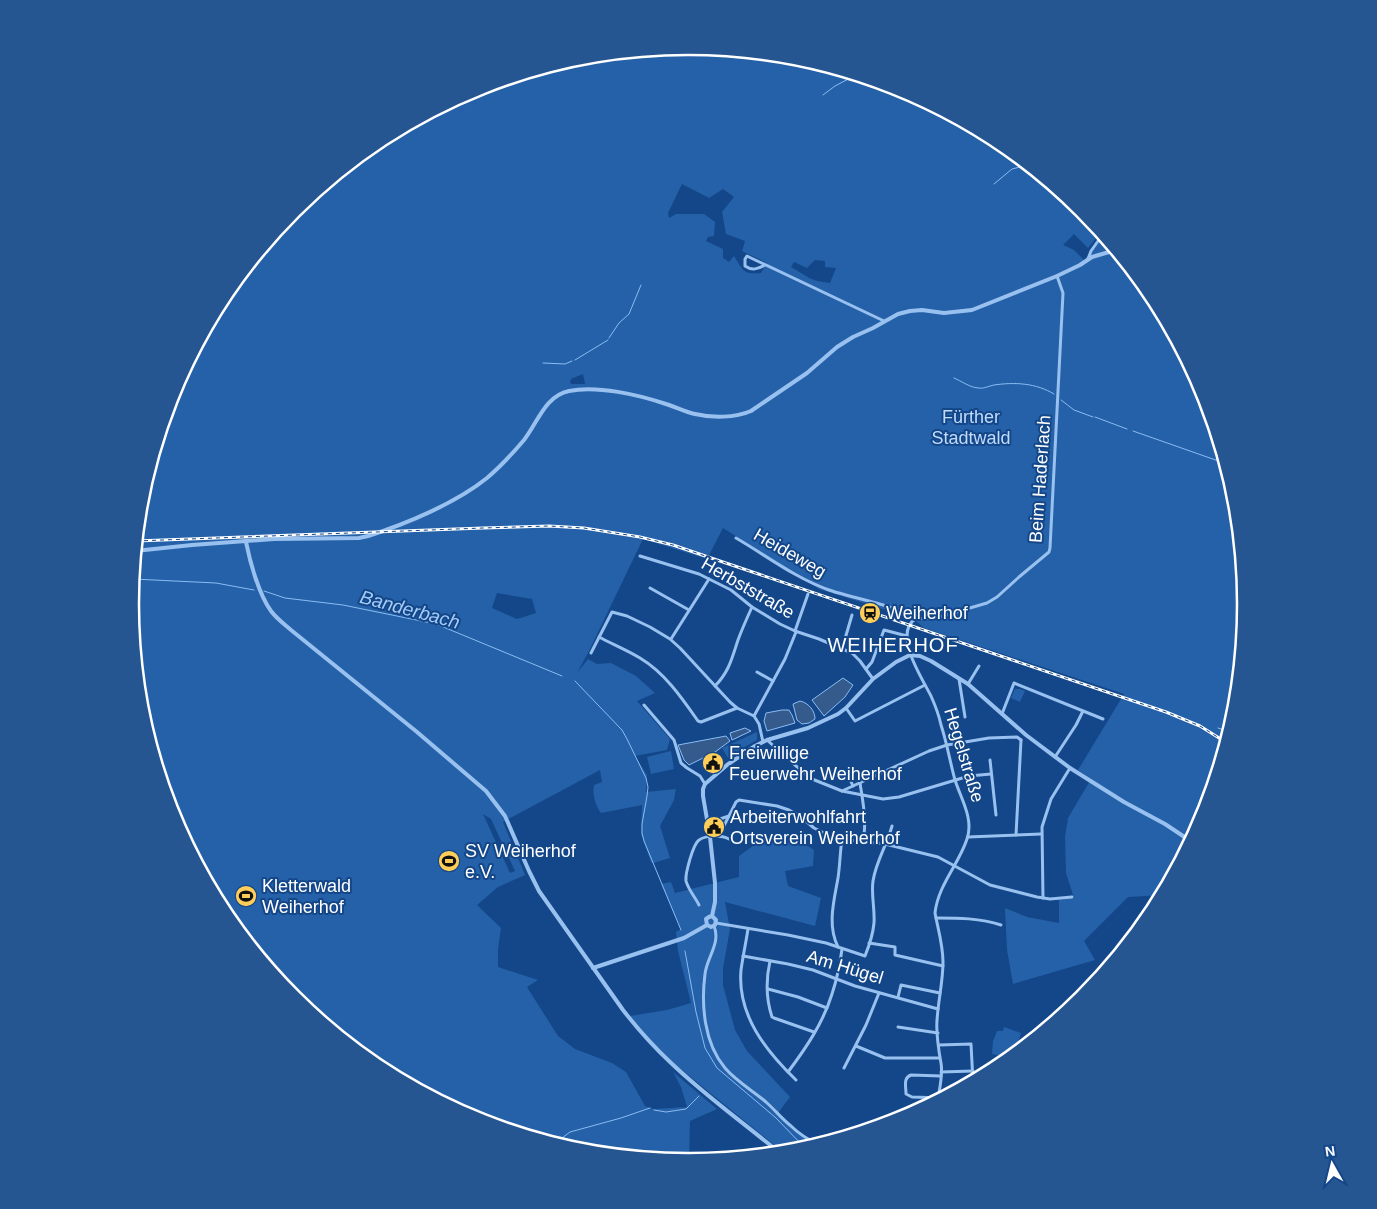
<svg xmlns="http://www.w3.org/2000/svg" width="1377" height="1209" viewBox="0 0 1377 1209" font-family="Helvetica,sans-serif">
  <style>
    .green { fill: #2561a8; fill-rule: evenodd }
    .water { fill: #345b8c; stroke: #8bbcf3 }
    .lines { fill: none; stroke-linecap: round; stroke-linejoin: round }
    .stream { stroke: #8bbcf3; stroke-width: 1 }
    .minor { stroke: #99c1f0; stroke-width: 3 }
    .tertiary { stroke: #99c1f0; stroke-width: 4 }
    .rail-casing { stroke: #fff; stroke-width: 3 }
    .rail { stroke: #134789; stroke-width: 1; stroke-dasharray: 4; stroke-linecap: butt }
    .labels { text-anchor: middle; stroke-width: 4; stroke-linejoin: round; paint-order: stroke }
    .park-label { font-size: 18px; fill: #c0dbfc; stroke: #134789 }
    .street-label { font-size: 18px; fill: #fff; stroke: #134789 }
    .poi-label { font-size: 18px; fill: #fff; stroke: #134789; text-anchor: start }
    .water-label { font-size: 19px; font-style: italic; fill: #a5cbf7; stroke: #134789 }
    .quarter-label { font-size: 20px; letter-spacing: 1px; fill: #fff; stroke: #134789 }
    .rim { fill: none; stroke: #fff; stroke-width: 2.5 }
  </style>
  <rect width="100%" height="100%" fill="#134789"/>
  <g class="green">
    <path d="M689 46 798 57 902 89 999 140 1083 210 1101 232 1088 248 1074 234 1063 245 1074 250 1084 260 1102 238 1108 240 1153 295 1204 391 1236 496 1247 605 1236 714 1204 818 1163 895 1128 897 1084 941 1095 960 1013 984 1007 950 1005 908 1027 917 1059 923V900L1074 898 1066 873 1065 837 1068 818 1091 779 1078 770 1124 694 924 628 914 619 819 589 723 528 707 559 643 539 589 651 577 673 588 659 597 664 611 663 636 676 655 693 637 701 670 739 667 750 635 756 647 775 646 792 676 789 674 800 660 826 670 858 653 863 651 862 641 834 642 805 601 813C596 807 592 794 594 785L602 782 600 770 503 822 525 875 498 887 477 905 501 928 498 949V967L538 980 527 987 558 1036 575 1049 612 1063 626 1072 645 1106 654 1109 687 1107 681 1087 673 1072 717 1109 690 1121 689 1163 579 1152 475 1120 378 1069 303 1007 307 997 291 996 224 914 173 818 141 713 130 604 141 495 173 391 224 294 294 210 379 140 475 89 580 57ZM682 184 709 198 723 189 734 197 722 212 726 234 745 241 742 251 767 263 761 273C743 275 743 270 734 256L729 262 723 258V249L706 241 708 237 714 236 715 222 704 214H676L669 218 668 213ZM815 260 825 261V267L836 268 830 283C809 281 808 276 791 267L794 262 807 268ZM583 374 585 384H572L570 383 571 379ZM497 593 532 599 536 613 517 619 492 608ZM483 814 491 819 515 871 510 873Z"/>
    <path d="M1015 689H1020L1025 691 1020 702 1011 698Z"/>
    <path d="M757 732V740L741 749 728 758 722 748Z"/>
    <path d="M671 751 674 769 651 774 647 757Z"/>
    <path d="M795 838 814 850 813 866 785 871 788 886 821 898 815 926 725 902 730 929 723 968V985L735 1030 747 1051 790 1097 778 1113 801 1133 820 1145 797 1152 784 1153 677 1066 653 1043 630 1016 667 1010 691 1003 678 951 676 932 681 929 661 884 671 882 675 893 739 877V856L757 843Z"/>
    <path d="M1004 1027 1021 1033 1014 1056 1011 1058 992 1054 993 1041 997 1031H1003Z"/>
  </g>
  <g class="water">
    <path d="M843 678 853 685 845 697 824 716 812 700Z"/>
    <path d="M800 701C809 703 815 711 815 719L809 723 802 724 797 720 793 704Z"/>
    <path d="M782 710H789L792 715 795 723 767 731 764 721 766 713Z"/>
    <path d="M745 728 751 731 732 740 730 733Z"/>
    <path d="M726 736 730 741 715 752 689 765 684 760 678 745Z"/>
  </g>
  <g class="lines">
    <g class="stream">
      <path d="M823 95 835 86 856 75"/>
      <path d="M994 184 1012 169 1028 165"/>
      <path d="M609 338 619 323 629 314 641 285"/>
      <path d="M575 360 608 340"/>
      <path d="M543 363 565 364 572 361"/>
      <path d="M954 378C961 381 971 388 979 388 983 389 989 386 994 385 1015 382 1036 383 1054 394"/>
      <path d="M1061 400 1074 410 1093 417"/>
      <path d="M1095 417 1127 429"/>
      <path d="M1133 431 1227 464"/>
      <path d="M133 579 216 583 254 590"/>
      <path d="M264 591 285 598 343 605 436 624 562 676"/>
      <path d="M575 681 622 730 627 739 646 778 648 787 647 796 642 824V833L644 841 681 930"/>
      <path d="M1218 728 1230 732"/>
      <path d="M685 951 696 1012 705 1048 717 1068 776 1118 806 1149"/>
      <path d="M654 1110 666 1112 686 1109 699 1096"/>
      <path d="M554 1144 570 1132 621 1118 650 1108"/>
    </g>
    <g class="minor">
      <path d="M1088 259 1091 251 1103 234"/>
      <path d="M765 265C758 269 752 271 745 266V259L747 256 751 258 884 321"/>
      <path d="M736 538C767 556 795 578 829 590 848 597 904 607 915 619"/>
      <path d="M640 556 699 574 731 590 752 607 780 624 795 631 819 639 852 653 860 661 873 679"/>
      <path d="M650 588 689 610"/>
      <path d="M795 631 808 594"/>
      <path d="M599 637C612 644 627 650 640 658 665 673 682 698 698 721L701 722 737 708"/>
      <path d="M671 639 709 579"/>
      <path d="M842 649 852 615"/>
      <path d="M591 653 612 612 627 616 650 627 670 639 680 648 730 702 737 708 754 716 759 724 763 742"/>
      <path d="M866 669 872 662 884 630 907 636"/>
      <path d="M757 672 773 681"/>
      <path d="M959 679 965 717"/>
      <path d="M968 684 979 666"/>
      <path d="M715 686C729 672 732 658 738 640 742 629 747 618 752 607"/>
      <path d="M644 705 674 740 681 763 687 768 700 776 705 784"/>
      <path d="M846 708 855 721 925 685"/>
      <path d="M1002 714 1014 683 1103 719"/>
      <path d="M754 716 785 659 796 632"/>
      <path d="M767 740 805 774 812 779 842 791 883 799 899 797 969 776 991 774"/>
      <path d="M1055 757 1076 725 1083 711"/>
      <path d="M990 760 996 815"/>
      <path d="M848 775 853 786"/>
      <path d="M860 783C863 803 867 821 863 841"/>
      <path d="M842 791 929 751 947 745 989 738 1017 737 1021 740"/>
      <path d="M729 816 736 802 739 800 777 806 789 810 800 816 814 828 828 835 842 839 885 844 938 857 990 885 1037 897 1050 899 1072 897"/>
      <path d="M717 820 729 816 719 835"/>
      <path d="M708 821 717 820 724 824"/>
      <path d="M1016 835 1021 740"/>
      <path d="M968 837 1041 834"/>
      <path d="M1043 898 1042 827 1051 799 1070 768"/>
      <path d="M699 905C695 897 688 889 686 881 685 874 693 844 699 840 706 835 721 835 729 839"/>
      <path d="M936 918C958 918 980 918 1001 925"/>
      <path d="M716 923 788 935 826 943 865 956C869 946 873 934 874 923 875 909 871 895 873 881 876 861 887 845 892 826"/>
      <path d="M714 926C721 943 707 957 705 974 701 1005 704 1043 725 1068 736 1081 753 1091 766 1102 775 1110 782 1119 791 1126 799 1134 809 1140 819 1145"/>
      <path d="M748 929C746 942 743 956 741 970 737 1015 766 1051 796 1080"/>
      <path d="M869 943 895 947V955L943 966"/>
      <path d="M838 947C827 925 834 901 838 878 840 865 840 852 842 839"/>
      <path d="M743 956 788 964 813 970 855 986 938 1009"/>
      <path d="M770 961C766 979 766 999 772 1017L774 1018 814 1032"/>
      <path d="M768 989 798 997 827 1008"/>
      <path d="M898 997 901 985 940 993"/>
      <path d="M898 1027 938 1033"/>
      <path d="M939 1045 971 1044 973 1082"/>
      <path d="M856 1046 885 1058H939"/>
      <path d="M844 1068 866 1025 879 993"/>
      <path d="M788 1072C806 1048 823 1023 832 994 837 979 840 964 842 949"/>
      <path d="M941 1072 973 1071"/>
      <path d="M941 1076 911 1075C903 1078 906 1086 906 1094L912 1097 943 1098"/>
      <path d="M938 1098C940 1087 943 1074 941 1063 939 1053 936 1032 937 1021 938 1001 943 982 943 962 943 945 938 929 935 913 938 885 959 864 967 839 974 819 961 799 955 780 950 762 947 743 941 725 939 715 935 705 931 696 922 678 893 635 915 619L939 617 987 603 997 597 1019 577 1049 552 1050 548 1063 293 1057 276"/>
    </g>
    <g class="tertiary">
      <path d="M246 542C250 562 259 595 271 611 276 618 284 624 291 630L417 732 486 791 505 816 529 871 539 891 623 1010C637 1028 652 1045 669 1061 704 1095 744 1123 781 1154"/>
      <path d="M135 551 192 545 274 539 359 538 368 536C406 524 456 503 487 478 500 467 513 453 524 440 538 422 545 396 569 391 597 385 639 395 666 404 676 407 685 412 695 414 712 418 735 418 751 411L807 373 837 347 853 337 873 328 898 314 910 311 922 310 944 313 972 310 1057 276 1080 265 1092 257 1116 250"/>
      <path d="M707 925 706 919 709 917 712 916"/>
      <path d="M593 968 684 938 707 925 711 927 715 925 716 920 712 916 715 902V883L710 837 703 796V789L705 784 727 765 755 746 767 740 808 728 838 714 846 708 873 679 896 662 910 655 920 656 931 661 968 684 1026 735 1070 768 1124 802 1165 824 1192 842"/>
    </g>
    <g class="rail-casing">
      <path id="rail" d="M136 541 483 528 549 526 584 528 640 537 673 545 717 560 1166 712 1200 726 1227 743"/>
    </g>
    <use href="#rail" class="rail"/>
  </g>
  <defs>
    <g id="station-disc" transform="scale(1.125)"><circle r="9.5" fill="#ffce58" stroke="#134789"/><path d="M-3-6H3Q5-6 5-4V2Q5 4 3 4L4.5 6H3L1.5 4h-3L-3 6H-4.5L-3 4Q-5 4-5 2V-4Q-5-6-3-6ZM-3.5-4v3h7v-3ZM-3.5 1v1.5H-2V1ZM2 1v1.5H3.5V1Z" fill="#111"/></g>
    <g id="civic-disc" transform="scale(1.125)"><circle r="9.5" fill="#ffce58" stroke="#134789"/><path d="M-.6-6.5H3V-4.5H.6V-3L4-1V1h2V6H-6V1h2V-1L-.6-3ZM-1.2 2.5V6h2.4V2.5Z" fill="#111"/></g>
    <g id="stadium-disc" transform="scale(1.125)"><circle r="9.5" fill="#ffce58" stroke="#134789"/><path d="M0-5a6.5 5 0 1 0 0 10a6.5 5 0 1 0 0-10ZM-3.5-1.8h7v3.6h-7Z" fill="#111"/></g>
  </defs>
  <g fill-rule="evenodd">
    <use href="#station-disc" x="870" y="613"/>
    <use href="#civic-disc" x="713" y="763"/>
    <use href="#civic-disc" x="714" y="827"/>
    <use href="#stadium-disc" x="449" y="861"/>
    <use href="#stadium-disc" x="246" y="896"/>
  </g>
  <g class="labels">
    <g class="park-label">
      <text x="971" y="423">Fürther<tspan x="971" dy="21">Stadtwald</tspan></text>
    </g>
    <g class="street-label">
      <text transform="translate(1040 479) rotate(-86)" y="6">Beim Haderlach</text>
      <text transform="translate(790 553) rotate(30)" y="6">Heideweg</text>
      <text transform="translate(748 588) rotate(30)" y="6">Herbststraße</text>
      <text transform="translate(964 755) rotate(73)" y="6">Hegelstraße</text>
      <text transform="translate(845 967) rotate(17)" y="6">Am Hügel</text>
    </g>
    <g class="poi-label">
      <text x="886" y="619">Weiherhof</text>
      <text x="729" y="759">Freiwillige<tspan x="729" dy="21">Feuerwehr Weiherhof</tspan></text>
      <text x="730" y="823">Arbeiterwohlfahrt<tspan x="730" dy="21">Ortsverein Weiherhof</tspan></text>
      <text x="465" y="857">SV Weiherhof<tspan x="465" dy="21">e.V.</tspan></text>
      <text x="262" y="892">Kletterwald<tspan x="262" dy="21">Weiherhof</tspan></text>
    </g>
    <g class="water-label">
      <text transform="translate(410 609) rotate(15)" y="7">Banderbach</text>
    </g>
    <g class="quarter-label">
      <text x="893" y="652">WEIHERHOF</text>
    </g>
  </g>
  <path d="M0 0H1377V1209H0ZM139 604a549 549 0 1 1 1098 0a549 549 0 1 1-1098 0Z" fill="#265692" fill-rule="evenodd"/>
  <path class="rim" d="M139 604a549 549 0 1 1 1098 0a549 549 0 1 1-1098 0Z"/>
  <g transform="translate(1332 1164) rotate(352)" stroke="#134789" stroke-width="4" paint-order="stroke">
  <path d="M0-4L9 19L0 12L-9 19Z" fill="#ffffff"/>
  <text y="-8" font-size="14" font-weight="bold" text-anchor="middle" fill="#ffffff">N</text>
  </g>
</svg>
